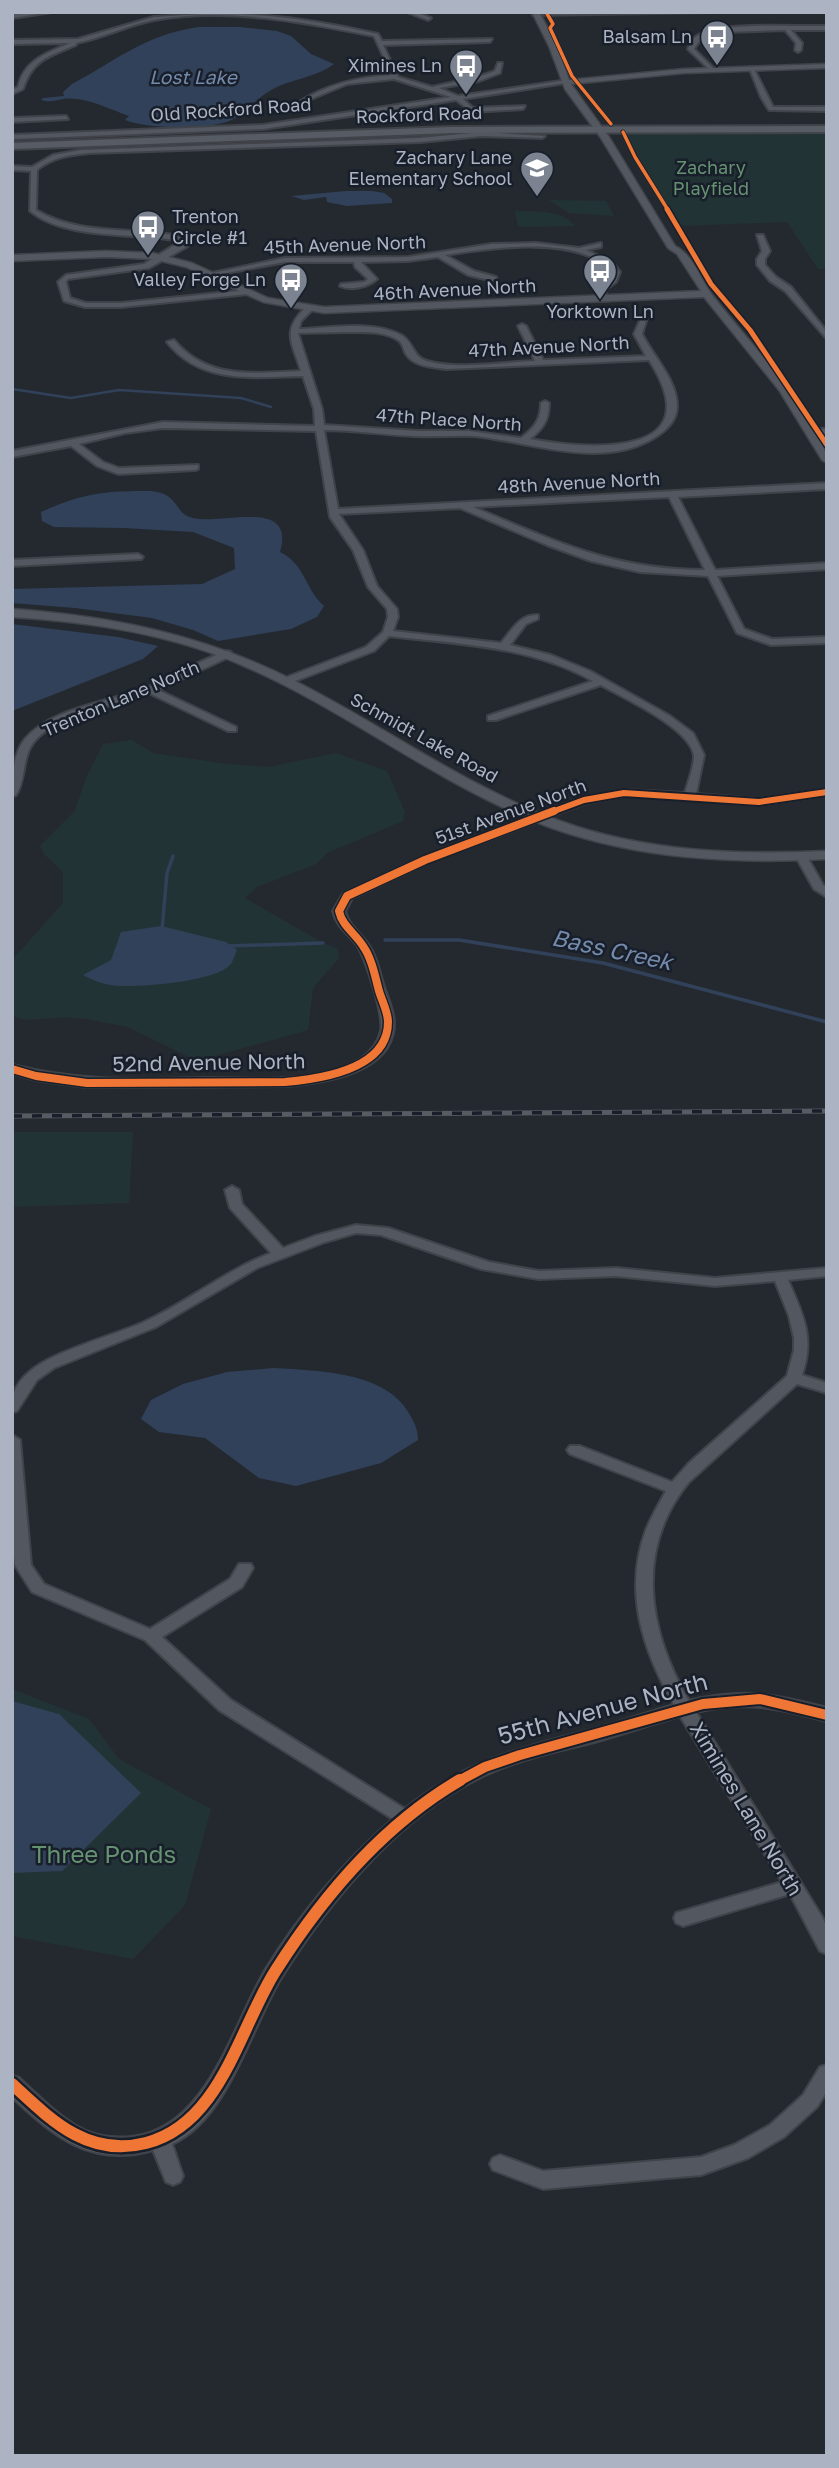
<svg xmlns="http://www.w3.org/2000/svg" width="839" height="2468" viewBox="0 0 839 2468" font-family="'Golos Text',sans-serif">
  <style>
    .green { fill: #223336 }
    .water { fill: #314159 }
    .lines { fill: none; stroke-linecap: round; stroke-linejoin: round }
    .stream-far1 { stroke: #314159; stroke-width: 2.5 }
    .stream { stroke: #314159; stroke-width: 3.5 }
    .minor-casing { stroke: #404349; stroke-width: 4 }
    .tertiary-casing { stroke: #404349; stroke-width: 3 }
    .secondary-casing { stroke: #404349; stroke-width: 4 }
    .minor { fill: #53575f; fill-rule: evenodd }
    .tertiary { fill: #53575f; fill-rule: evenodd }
    .secondary { fill: #575c64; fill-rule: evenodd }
    .rail-casing { stroke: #575b62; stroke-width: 5 }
    .rail { stroke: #181f2a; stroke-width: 3.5; stroke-dasharray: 10; stroke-linecap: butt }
    .cycleway-far5-casing { stroke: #181f2a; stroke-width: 5 }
    .cycleway-far4-casing { stroke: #181f2a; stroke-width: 8 }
    .cycleway-far3-casing { stroke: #181f2a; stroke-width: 10 }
    .cycleway-far2-casing { stroke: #181f2a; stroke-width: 11 }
    .cycleway-far1-casing { stroke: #181f2a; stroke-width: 14 }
    .cycleway-casing { stroke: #181f2a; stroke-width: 17 }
    .cycleway-far5 { stroke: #f07635; stroke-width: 3.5 }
    .cycleway-far4 { stroke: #f07635; stroke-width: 5 }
    .cycleway-far3 { stroke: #f07635; stroke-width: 6 }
    .cycleway-far2 { stroke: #f07635; stroke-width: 8 }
    .cycleway-far1 { stroke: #f07635; stroke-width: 10 }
    .cycleway { stroke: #f07635; stroke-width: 12 }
    .labels { text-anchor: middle; stroke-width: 5; stroke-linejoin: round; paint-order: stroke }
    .far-poi-label { font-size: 18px; fill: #acb4c3; stroke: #181f2a; text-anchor: end }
    .far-street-label { font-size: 18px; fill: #acb4c3; stroke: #181f2a }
    .far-park-label { font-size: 18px; fill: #659371; stroke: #181f2a }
    .far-water-label { font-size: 19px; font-style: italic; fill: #748aab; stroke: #181f2a }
    .street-label { font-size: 21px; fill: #acb4c3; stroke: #181f2a }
    .water-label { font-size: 23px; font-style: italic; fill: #748aab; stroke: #181f2a }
    .near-street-label { font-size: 24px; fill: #acb4c3; stroke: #181f2a }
    .near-park-label { font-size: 24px; fill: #659371; stroke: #181f2a }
  </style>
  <rect width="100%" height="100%" fill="#242930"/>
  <g class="green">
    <path d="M827 131V269H818L787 222 681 226 639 158 626 132Z"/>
    <path d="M549 200 606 201 614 216 569 213Z"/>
    <path d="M515 211C535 212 562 209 575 226L522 227 518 226Z"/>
    <path d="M132 740 153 753 227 764 268 767 336 753 387 771 405 812 403 821 327 853 316 864 257 887 245 898 323 943 338 949 339 958 313 988 308 1030 201 1060 191 1058 128 1027 87 1019 65 1017 25 1020 12 1016V960L63 903V872L45 855 40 846 74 812 88 774 103 744Z"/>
    <path d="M12 1132H133L129 1203 12 1207Z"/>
    <path d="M12 1689 89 1719 119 1759 211 1809 185 1905 133 1959 12 1936Z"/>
  </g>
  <g class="water">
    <path d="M199 27H240L277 31 291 36 311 54 334 64C317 77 292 79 273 89 257 97 245 115 229 121 205 130 149 129 125 120L129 116C109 109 84 96 63 99 55 100 50 103 41 100L43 98 64 96 63 92 72 84C119 59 144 35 199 27Z"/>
    <path d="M346 191H372L384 193 392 199V203L347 206 327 202 326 197 304 200 291 196Z"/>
    <path d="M142 491C151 491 161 491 169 497 179 505 179 515 193 518 222 525 296 497 280 552 306 565 304 588 324 606L317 617 291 629 218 641 193 630 152 618 75 608 12 603V589L202 584 235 569 234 548 193 532 124 528 54 527 42 521 41 512C79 495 101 491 142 491Z"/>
    <path d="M12 624 118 637 158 646 143 659 12 711Z"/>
    <path d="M161 926 226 942 237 950C235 954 233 962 230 965 214 982 142 987 119 986 105 985 94 981 83 975L111 960 121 932Z"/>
    <path d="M274 1368C317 1371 387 1371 410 1415 415 1424 418 1430 418 1440L381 1463 296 1486 259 1478 205 1438 159 1432 141 1419 151 1400 183 1384 227 1372Z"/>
    <path d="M12 1701 59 1714 141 1793 62 1871 12 1873Z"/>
  </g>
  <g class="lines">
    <path class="stream-far1" d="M12 389 71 398 119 390 241 398 271 407"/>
    <g class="stream">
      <path d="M162 930 167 873 173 856"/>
      <path d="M385 940H459L603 963 827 1022"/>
      <path d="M227 946 323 943"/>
    </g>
    <g class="minor-casing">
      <g id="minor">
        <path d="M31 12H52L12 18V14Z"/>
        <path d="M407 12H416L431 18 428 20Z"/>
        <path d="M601 12H717L533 15Z"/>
        <path d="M217 13C272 14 325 22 378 34L382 41 492 39 490 42 383 45 398 77 432 87 478 77 495 71 498 63H502L500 73 479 81 439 88 458 96 568 80 571 82 463 99 473 108 525 106 523 109 472 112 456 100 263 129 12 139V135L263 125 451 97 394 79 347 84 299 104V102C328 84 358 77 392 75L374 36C303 22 226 7 154 20 127 25 103 38 76 43V45C49 56 32 60 23 89L12 94V90L18 87C24 60 47 53 70 43L12 44V40L78 39 154 17Z"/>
        <path d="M827 26V30H791L802 43 801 50 798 52 795 50 796 43 785 30 724 32 702 37 694 49 713 68 711 71 688 49C690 44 692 39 697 36 719 21 798 27 827 26Z"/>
        <path d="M749 67H753L773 107H827V111L769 110 761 97Z"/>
        <path d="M66 116 68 119 12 122V118Z"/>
        <path d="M482 132 545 136 542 138 482 136 420 142 89 153C70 155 52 157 37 170L36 210C69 230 108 229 145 232 159 233 176 234 189 240L188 246 149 268 68 279 66 282 70 298 86 303H121L248 290 252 292 248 294 121 307H85L64 301 58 282 66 275 144 264 181 241C136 232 67 241 30 211L31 171 12 170V166L32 167 53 155 81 150 420 138Z"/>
        <path d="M757 235H763L770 251 765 259V265L776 277 791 287 827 332V339L785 291 770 281 757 265V259L762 251Z"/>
        <path d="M536 243 579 248 601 243V247L586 250 612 262 620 272 616 282 605 290 608 301H602L597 290 610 279 612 272C579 234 490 248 445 255L474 271 496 277 497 279 493 281 468 275 438 257 408 261 361 262 377 279C368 287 351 291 340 286L341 284 364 282 368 279 355 267 354 262H285L211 276 207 274 285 258 408 257 492 244Z"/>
        <path d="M306 307 313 309 301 321 299 329C331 328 372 320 401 335 414 342 412 357 427 361 455 370 505 362 535 361L518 326 522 324 526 326 543 360 646 356 634 334 641 318H647L642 334C653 356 677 380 677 406 677 419 668 429 657 436 604 471 532 442 474 436 454 435 435 437 415 436 385 435 355 430 324 430L338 509 827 483V489L678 497 715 570 827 563V569L717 576 744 629 772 639 827 637V643L771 645 737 633 708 576 640 572 591 561 547 545 460 508 339 514 363 550 377 586 397 609 398 617 393 631 501 643C512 630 520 614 538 615V619L526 624 510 645 551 655 590 671 670 716 693 733 704 755 696 794 759 799 827 789V795L759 805 647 796H624L586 803 429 862 352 898 345 911C348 927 365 936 372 951 378 962 380 975 384 987 388 998 394 1012 394 1024 393 1073 323 1083 285 1086L87 1087 36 1080 12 1073V1065C84 1083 140 1079 213 1078 255 1078 368 1088 381 1031 384 1015 366 959 357 945 348 933 336 926 333 911L343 894 421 858 580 798 624 790 685 793C688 782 694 767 694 756 691 728 623 698 601 685L496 720H488V716L593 681C531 646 459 644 389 636L374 651 290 683H282V679L366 647 383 632 388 617 387 609 368 587 353 550 330 517 316 431 163 428 125 433 79 444 103 462 119 468 198 465V469L195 470 118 474 97 466 71 446 12 457V451L163 422 315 426 314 409 303 376C254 377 201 385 167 342L174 340C207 380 254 373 301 371 292 342 281 331 306 307ZM348 332C363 332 384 331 398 340 403 343 403 349 406 354 414 367 433 367 447 369L649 360C713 459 589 450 530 439 543 429 549 420 549 403L545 401 541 403C541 420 534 428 521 438L469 431H418L324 425 322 409 298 333ZM669 497 705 570C613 570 555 541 473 507Z"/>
        <path d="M811 429H827V435L808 434 807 432Z"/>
        <path d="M138 554 143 557 141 559 12 566V560Z"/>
        <path d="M227 651 231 652V656L158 690 236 727V731H228L149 693C116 706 55 714 33 743 22 758 26 779 16 795L12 796C12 778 13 754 25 739 52 707 111 702 148 687 175 676 200 660 227 651Z"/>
        <path d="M802 854 806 855 823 885 827 888V897L814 889 796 857Z"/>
        <path d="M232 1186 239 1190 242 1204 283 1248 315 1236 356 1225 388 1228 489 1262 539 1271 616 1268 715 1278 827 1268V1276L788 1280C803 1315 815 1337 802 1375L827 1383V1393L797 1384 689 1482C634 1549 648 1631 689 1701 744 1688 773 1694 827 1708V1721C779 1708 745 1700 696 1712L822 1917 827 1927V1954L820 1951 790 1894 683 1926 676 1923 674 1918 676 1913 782 1882 680 1716C651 1724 623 1734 594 1742 559 1751 524 1758 492 1772 405 1809 330 1899 281 1978 251 2027 228 2119 172 2144L183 2176 180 2182 173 2185 166 2182 153 2150C91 2168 55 2137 12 2097V2076L19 2078C37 2095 55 2113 76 2126 94 2137 112 2139 132 2137 207 2129 233 2025 266 1969 300 1914 344 1862 393 1819L219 1710 145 1640 32 1592 15 1565 12 1534V1435L20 1440 31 1565 44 1584 150 1629 230 1579 239 1564H251L253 1568 242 1587 162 1637 231 1700 405 1809C465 1760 528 1746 602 1727 626 1720 650 1712 674 1705 643 1651 623 1591 646 1530 651 1517 659 1504 666 1491L570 1454 567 1450 570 1446H580L672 1482 689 1463 787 1376 794 1350V1338L789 1316 775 1281 715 1286 616 1276 539 1279 481 1269 381 1235 356 1233 325 1242 257 1268 156 1327 54 1368 37 1380 17 1411 12 1412C12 1396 14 1386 27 1374 49 1352 113 1336 144 1322 188 1302 226 1270 271 1253L230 1208 225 1190Z"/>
        <path d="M827 2065V2091L817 2107 784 2137 748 2158 701 2175 543 2189 493 2170 490 2164 493 2158 500 2155 543 2171 701 2157 734 2145 770 2125 803 2095 820 2067Z"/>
      </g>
    </g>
    <g class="tertiary-casing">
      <g id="tertiary">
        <path d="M532 12H539L557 46 569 80 684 69 827 64V68L684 73 571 84 609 137 675 246C692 254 700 277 710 292 736 328 827 423 827 463L822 460 779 390 704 297 324 313 263 302 186 267 153 259 106 257 12 261V255L106 251 153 253 192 263 268 298 324 307 701 291 677 254 668 248 601 138 565 89 549 46Z"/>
        <path d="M12 609C111 616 204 635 293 680 383 725 464 786 560 821 645 852 737 855 827 851V859C733 864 638 859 549 827 441 787 350 712 244 666 171 634 92 622 12 617Z"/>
      </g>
    </g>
    <g class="secondary-casing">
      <path id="secondary" d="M827 126V132L451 133 12 149V143L451 127Z"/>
    </g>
    <use href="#minor" class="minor"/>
    <use href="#tertiary" class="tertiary"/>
    <use href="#secondary" class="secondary"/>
    <g class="rail-casing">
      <path id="rail" d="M12 1116 827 1111"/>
    </g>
    <use href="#rail" class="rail"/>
    <g class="cycleway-far5-casing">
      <g id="cycleway-far5">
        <path d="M546 12 553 24 550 28 572 76 611 124"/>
        <path d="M623 132 635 157 668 210"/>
      </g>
    </g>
    <g class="cycleway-far4-casing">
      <path id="cycleway-far4" d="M667 209 711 284 750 330 827 445"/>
    </g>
    <g class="cycleway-far3-casing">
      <path id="cycleway-far3" d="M549 813 584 800 624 793 759 802 827 792"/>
    </g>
    <g class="cycleway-far2-casing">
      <path id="cycleway-far2" d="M12 1069 36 1076 87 1083 285 1082C320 1079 388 1070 388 1022 388 1012 382 1001 379 991 375 976 372 959 363 946 355 933 342 926 339 911L347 896 425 860 554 811"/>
    </g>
    <g class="cycleway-far1-casing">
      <path id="cycleway-far1" d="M457 1782 485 1767 520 1755 703 1704 760 1699 827 1715"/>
    </g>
    <g class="cycleway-casing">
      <path id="cycleway" d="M12 2084C51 2120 88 2158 146 2143 221 2124 239 2028 276 1970 323 1896 383 1825 460 1780"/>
    </g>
    <use href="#cycleway-far5" class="cycleway-far5"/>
    <use href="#cycleway-far4" class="cycleway-far4"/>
    <use href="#cycleway-far3" class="cycleway-far3"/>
    <use href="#cycleway-far2" class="cycleway-far2"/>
    <use href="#cycleway-far1" class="cycleway-far1"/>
    <use href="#cycleway" class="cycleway"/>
  </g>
  <defs>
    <g id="bus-pin" transform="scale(1.75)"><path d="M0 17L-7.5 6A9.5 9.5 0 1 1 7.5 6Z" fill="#7c8390" stroke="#181f2a"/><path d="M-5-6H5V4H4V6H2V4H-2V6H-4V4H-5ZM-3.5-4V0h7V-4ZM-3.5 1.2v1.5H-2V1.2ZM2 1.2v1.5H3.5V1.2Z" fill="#fff"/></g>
    <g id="school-pin" transform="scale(1.75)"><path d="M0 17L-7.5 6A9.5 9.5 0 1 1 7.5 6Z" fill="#7c8390" stroke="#181f2a"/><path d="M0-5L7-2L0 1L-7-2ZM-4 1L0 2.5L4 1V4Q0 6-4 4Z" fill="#fff"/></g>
  </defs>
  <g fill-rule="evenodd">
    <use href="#bus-pin" x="717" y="37"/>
    <use href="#bus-pin" x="466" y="66"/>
    <use href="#school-pin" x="537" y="168"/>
    <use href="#bus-pin" x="148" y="227"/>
    <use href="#bus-pin" x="600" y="271"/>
    <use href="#bus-pin" x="291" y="280"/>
  </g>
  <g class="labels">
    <g class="far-poi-label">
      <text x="692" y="43">Balsam Ln</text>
      <text x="442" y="72">Ximines Ln</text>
      <text x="512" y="164">Zachary Lane<tspan x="512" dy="21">Elementary School</tspan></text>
      <text x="172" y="223" text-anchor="start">Trenton<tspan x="172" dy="21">Circle #1</tspan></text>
      <text x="266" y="286">Valley Forge Ln</text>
      <text x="600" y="318" text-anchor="middle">Yorktown Ln</text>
    </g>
    <g class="far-street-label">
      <text transform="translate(231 110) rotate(-4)" y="6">Old Rockford Road</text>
      <text transform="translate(419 115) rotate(-2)" y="6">Rockford Road</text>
      <text transform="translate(345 245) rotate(-2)" y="6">45th Avenue North</text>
      <text transform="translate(455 290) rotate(-3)" y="6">46th Avenue North</text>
      <text transform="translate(549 347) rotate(-3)" y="6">47th Avenue North</text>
      <text transform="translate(449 420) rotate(4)" y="6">47th Place North</text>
      <text transform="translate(579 483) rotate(-3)" y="6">48th Avenue North</text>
      <text transform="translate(121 699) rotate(-23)" y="6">Trenton Lane North</text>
      <text transform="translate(424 738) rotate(29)" y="6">Schmidt Lake Road</text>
      <text transform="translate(511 812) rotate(-20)" y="6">51st Avenue North</text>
    </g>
    <g class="far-park-label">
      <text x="711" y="174">Zachary<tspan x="711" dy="21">Playfield</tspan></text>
    </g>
    <g class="far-water-label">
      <text x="193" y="84">Lost Lake</text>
    </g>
    <g class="street-label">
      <text transform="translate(209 1063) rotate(-1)" y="7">52nd Avenue North</text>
      <text transform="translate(746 1809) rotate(59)" y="7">Ximines Lane North</text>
    </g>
    <g class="water-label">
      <text transform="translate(612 950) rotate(12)" y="8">Bass Creek</text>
    </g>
    <g class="near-street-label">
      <text transform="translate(603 1709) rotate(-15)" y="8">55th Avenue North</text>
    </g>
    <g class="near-park-label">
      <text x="104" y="1863">Three Ponds</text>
    </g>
  </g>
  <rect width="839" height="2468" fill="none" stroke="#acb4c3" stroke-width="28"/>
</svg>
